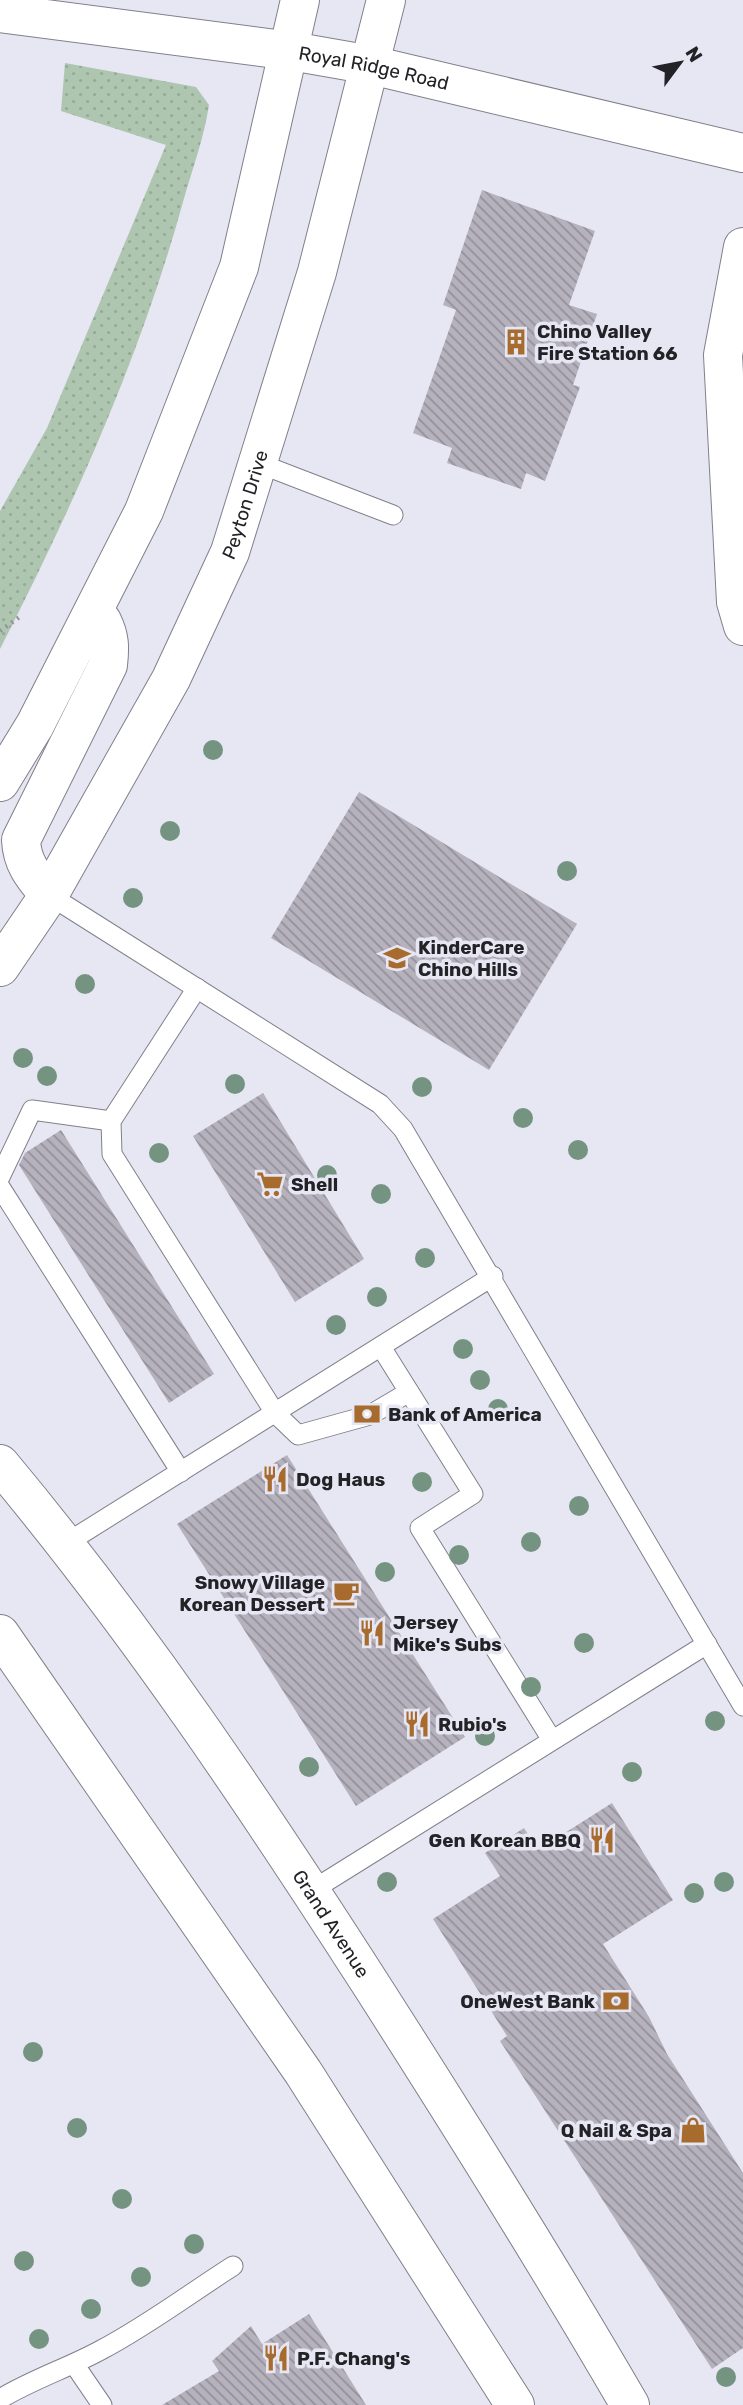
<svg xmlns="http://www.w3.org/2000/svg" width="743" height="2405" viewBox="0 0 743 2405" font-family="Rubik,sans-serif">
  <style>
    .grass { fill: url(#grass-dots) }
    .building { fill: url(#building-back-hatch) }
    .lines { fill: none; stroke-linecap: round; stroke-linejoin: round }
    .lane-casing { stroke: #80808b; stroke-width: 21 }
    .street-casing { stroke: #80808b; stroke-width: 40 }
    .primary-casing { stroke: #80808b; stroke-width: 40 }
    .path { stroke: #93939c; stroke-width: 4.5; stroke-dasharray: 2 5; stroke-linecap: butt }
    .lane { stroke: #fff; stroke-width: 19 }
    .street { stroke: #fff; stroke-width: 38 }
    .primary { stroke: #fff; stroke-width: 38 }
    .tree { fill: #749481 }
    .labels { text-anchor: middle; stroke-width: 7; stroke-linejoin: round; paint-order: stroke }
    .street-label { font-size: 19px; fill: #232327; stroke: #e7e6f3 }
    .poi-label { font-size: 19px; font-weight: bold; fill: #232327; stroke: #e7e6f3; text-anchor: start }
  </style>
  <defs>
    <pattern id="grass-dots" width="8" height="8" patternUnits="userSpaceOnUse" patternTransform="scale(1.75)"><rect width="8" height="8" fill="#aec6b0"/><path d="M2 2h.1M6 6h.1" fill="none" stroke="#95aa97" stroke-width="1.8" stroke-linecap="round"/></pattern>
    <pattern id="building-back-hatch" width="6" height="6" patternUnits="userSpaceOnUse" patternTransform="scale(1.75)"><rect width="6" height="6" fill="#b6b2bd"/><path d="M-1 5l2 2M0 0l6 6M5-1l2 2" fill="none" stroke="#94909a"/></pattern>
  </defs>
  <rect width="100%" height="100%" fill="#e7e6f3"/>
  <path class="grass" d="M65 63 196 87 209 105C204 138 192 170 183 202 140 358 73 506 0 649V511L47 428 166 145 61 111Z"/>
  <g class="building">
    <path d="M482 190 595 231 569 305 597 314 573 385 580 387 545 481 526 473 521 489 447 463 452 448 413 433 456 310 443 305Z"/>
    <path d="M359 792 577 924 489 1070 271 938Z"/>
    <path d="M263 1093 364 1259 295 1302 193 1136Z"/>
    <path d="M61 1130 214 1374 169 1403 19 1165 25 1153Z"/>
    <path d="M287 1455 465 1737 356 1806 177 1524Z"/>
    <path d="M612 1803 673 1900 603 1944 649 2017 667 2054 743 2173V2348L712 2369 500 2041 507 2036 433 1919 500 1876 485 1853 524 1828 538 1850Z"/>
    <path d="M309 2314 366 2405H162L219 2371 212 2361 251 2326 262 2344Z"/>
  </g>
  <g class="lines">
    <g class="lane-casing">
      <g id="lane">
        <path d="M258 463 393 515"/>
        <path d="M49 895 380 1104 403 1129 743 1706"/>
        <path d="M197 988 111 1121 112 1154 275 1413 298 1435 370 1415 409 1392"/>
        <path d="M0 1177 32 1110 111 1121"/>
        <path d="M0 1187 181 1472"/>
        <path d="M381 1347 473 1494 420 1528 552 1740"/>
        <path d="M65 1544 493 1276"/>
        <path d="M311 1891 707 1644"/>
        <path d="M74 2364 102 2405"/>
        <path d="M0 2399C33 2379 68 2368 101 2350 147 2326 189 2294 233 2266"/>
      </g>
    </g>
    <g class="street-casing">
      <g id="street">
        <path id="s1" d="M0 13 291 51 371 65 743 153"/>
        <path d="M743 247 723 355 736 602 743 626"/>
      </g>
    </g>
    <g class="primary-casing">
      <g id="primary">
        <path d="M0 782 35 725 144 511 239 267 300 0"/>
        <path d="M49 895C34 877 22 864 21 840L108 665C110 647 110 637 102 621L91 617"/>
        <path id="s2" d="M0 967 49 895 171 679 230 552 317 272 386 0"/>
        <path id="s3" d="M0 1464C137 1628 255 1804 370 1983 459 2122 547 2262 630 2405"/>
        <path d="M0 1634 303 2072 515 2405"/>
      </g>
    </g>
    <path class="path" d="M0 631 21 616"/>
    <use href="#lane" class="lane"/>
    <use href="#street" class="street"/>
    <use href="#primary" class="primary"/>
  </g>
  <g class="tree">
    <circle cx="213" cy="750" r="10"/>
    <circle cx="170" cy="831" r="10"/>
    <circle cx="567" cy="871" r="10"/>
    <circle cx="133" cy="898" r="10"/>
    <circle cx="85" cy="984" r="10"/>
    <circle cx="23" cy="1058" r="10"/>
    <circle cx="47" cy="1076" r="10"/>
    <circle cx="235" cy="1084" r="10"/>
    <circle cx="422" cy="1087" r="10"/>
    <circle cx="523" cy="1118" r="10"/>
    <circle cx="578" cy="1150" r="10"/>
    <circle cx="159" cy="1153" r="10"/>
    <circle cx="327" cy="1175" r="10"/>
    <circle cx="381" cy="1194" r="10"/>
    <circle cx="425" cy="1258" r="10"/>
    <circle cx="377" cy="1297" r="10"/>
    <circle cx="336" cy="1325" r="10"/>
    <circle cx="463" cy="1349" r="10"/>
    <circle cx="480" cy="1380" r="10"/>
    <circle cx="498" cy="1409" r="10"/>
    <circle cx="422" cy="1482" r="10"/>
    <circle cx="579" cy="1506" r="10"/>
    <circle cx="531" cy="1542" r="10"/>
    <circle cx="459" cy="1555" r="10"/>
    <circle cx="385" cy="1572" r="10"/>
    <circle cx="584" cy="1643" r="10"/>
    <circle cx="531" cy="1687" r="10"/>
    <circle cx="715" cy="1721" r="10"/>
    <circle cx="485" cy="1736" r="10"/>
    <circle cx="309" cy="1767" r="10"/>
    <circle cx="632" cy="1772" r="10"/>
    <circle cx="387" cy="1882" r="10"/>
    <circle cx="724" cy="1882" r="10"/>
    <circle cx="694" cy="1893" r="10"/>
    <circle cx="33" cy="2052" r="10"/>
    <circle cx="77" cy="2128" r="10"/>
    <circle cx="122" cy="2199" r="10"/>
    <circle cx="194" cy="2244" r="10"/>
    <circle cx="24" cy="2261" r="10"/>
    <circle cx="141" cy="2277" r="10"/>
    <circle cx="91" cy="2309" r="10"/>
    <circle cx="39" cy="2339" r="10"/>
    <circle cx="726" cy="2377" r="10"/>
  </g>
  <defs>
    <g id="building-bare" transform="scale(2.1)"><path d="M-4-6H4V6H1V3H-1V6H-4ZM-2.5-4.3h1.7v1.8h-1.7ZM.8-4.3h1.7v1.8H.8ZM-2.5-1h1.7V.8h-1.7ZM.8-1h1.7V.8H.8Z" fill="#a76b2d" stroke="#e7e6f3" stroke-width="2.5" paint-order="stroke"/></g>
    <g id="school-bare" transform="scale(2.1)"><path d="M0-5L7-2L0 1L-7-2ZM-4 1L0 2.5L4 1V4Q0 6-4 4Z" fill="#a76b2d" stroke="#e7e6f3" stroke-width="2.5" paint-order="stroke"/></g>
    <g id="supermarket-bare" transform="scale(2.1)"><path d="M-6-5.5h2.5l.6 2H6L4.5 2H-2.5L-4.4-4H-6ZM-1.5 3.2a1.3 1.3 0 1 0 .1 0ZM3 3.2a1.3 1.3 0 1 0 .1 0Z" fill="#a76b2d" stroke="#e7e6f3" stroke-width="2.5" paint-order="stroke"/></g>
    <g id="bank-bare" transform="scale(2.1)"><path d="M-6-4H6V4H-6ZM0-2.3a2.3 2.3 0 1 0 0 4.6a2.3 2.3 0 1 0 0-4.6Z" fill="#a76b2d" stroke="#e7e6f3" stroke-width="2.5" paint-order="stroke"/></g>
    <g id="restaurant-bare" transform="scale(2.1)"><path d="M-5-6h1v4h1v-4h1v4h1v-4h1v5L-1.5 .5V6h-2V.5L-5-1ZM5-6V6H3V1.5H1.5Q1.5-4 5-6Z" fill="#a76b2d" stroke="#e7e6f3" stroke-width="2.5" paint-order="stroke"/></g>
    <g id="cafe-bare" transform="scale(2.1)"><path d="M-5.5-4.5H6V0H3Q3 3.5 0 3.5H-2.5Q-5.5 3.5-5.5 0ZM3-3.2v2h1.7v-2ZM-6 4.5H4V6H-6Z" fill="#a76b2d" stroke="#e7e6f3" stroke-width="2.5" paint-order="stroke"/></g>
    <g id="shop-bare" transform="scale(2.1)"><path d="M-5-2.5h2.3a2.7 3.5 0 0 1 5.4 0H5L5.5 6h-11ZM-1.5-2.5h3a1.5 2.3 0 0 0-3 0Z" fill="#a76b2d" stroke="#e7e6f3" stroke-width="2.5" paint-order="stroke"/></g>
  </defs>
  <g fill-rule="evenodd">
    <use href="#building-bare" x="516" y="342"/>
    <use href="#school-bare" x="397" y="958"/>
    <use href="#supermarket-bare" x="270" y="1184"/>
    <use href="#bank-bare" x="367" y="1414"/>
    <use href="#restaurant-bare" x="275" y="1479"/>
    <use href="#cafe-bare" x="346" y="1593"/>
    <use href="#restaurant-bare" x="372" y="1633"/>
    <use href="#restaurant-bare" x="417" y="1724"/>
    <use href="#restaurant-bare" x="602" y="1840"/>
    <use href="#bank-bare" x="616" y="2001"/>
    <use href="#shop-bare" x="693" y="2130"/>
    <use href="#restaurant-bare" x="276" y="2358"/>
  </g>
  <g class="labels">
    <g class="street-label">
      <text dy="7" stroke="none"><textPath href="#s1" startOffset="378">Royal Ridge Road</textPath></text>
      <text dy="7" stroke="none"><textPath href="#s2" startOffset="525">Peyton Drive</textPath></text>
      <text dy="7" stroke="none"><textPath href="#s3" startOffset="567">Grand Avenue</textPath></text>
    </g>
    <g class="poi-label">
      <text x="537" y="338">Chino Valley<tspan x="537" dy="22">Fire Station 66</tspan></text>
      <text x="418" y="954">KinderCare<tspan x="418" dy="22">Chino Hills</tspan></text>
      <text x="291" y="1191">Shell</text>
      <text x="388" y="1421">Bank of America</text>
      <text x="296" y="1486">Dog Haus</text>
      <text x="325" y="1589" text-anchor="end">Snowy Village<tspan x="325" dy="22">Korean Dessert</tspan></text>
      <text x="393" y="1629">Jersey<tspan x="393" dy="22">Mike's Subs</tspan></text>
      <text x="438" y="1731">Rubio's</text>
      <text x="581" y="1847" text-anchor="end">Gen Korean BBQ</text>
      <text x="595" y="2008" text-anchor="end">OneWest Bank</text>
      <text x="672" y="2137" text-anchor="end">Q Nail &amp; Spa</text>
      <text x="297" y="2365">P.F. Chang's</text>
    </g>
  </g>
  <g transform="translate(680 63) rotate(58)" stroke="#e7e6f3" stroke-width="5" paint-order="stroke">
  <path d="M0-5L12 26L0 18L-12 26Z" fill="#232327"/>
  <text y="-10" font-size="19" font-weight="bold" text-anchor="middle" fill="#232327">N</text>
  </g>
</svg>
